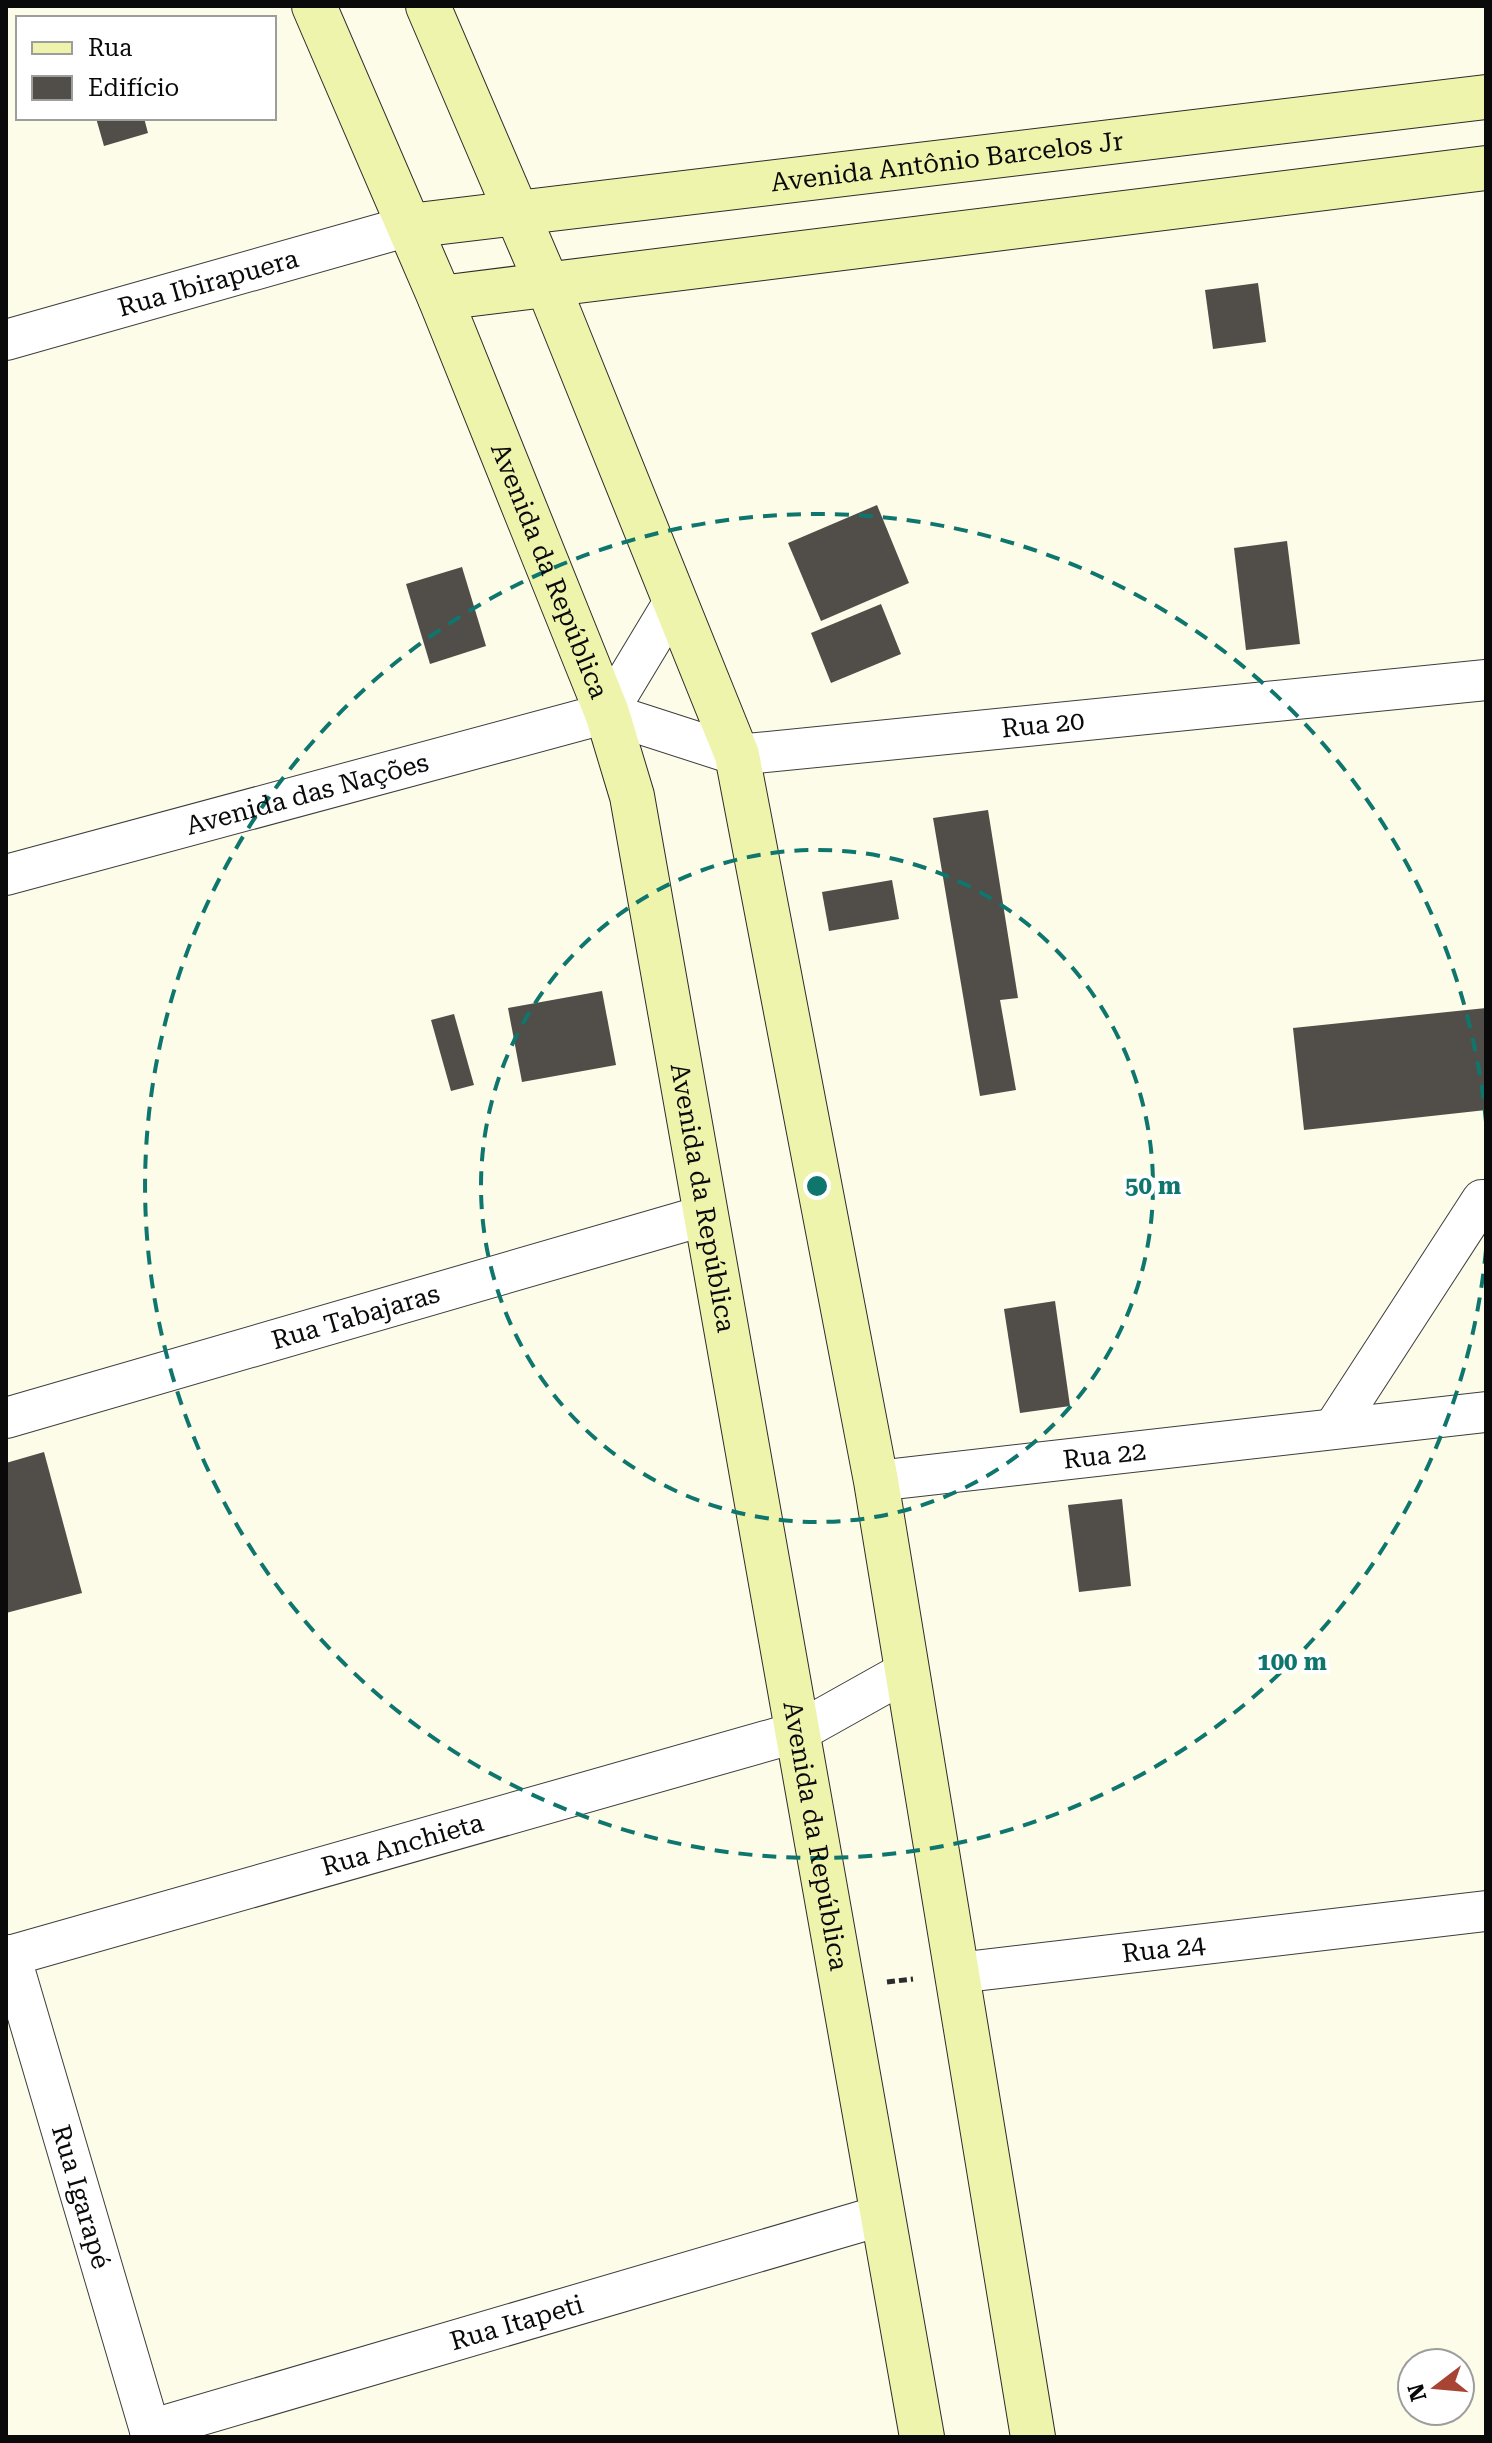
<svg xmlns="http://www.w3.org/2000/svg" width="1492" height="2443" viewBox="0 0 1492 2443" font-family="'Roboto Serif',serif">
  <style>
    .building { fill: #514d48 }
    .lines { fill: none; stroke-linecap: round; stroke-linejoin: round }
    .street-casing { stroke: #3d3d3d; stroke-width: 42 }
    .secondary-casing { stroke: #2c2c2c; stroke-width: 46 }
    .path { stroke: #2c2c2c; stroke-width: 5; stroke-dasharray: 8 4; stroke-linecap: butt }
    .street { stroke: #fff; stroke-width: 40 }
    .secondary { stroke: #eff4ac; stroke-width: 44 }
    .ring { fill: none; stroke: #0f766e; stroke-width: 4; stroke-dasharray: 14 10 }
    .labels { text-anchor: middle; stroke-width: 8; stroke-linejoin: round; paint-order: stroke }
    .street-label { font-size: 26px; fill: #0a0a0a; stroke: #fff }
    .centre { fill: #0f766e; stroke: #fff; stroke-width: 4 }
    .ring-label { font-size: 24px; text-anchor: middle; font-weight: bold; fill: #0f766e; stroke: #fff; stroke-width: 8; stroke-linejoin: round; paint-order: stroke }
  </style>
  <rect width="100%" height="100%" fill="#fcfce9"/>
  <g class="building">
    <path d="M96 118H144L148 133 104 146Z"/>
    <path d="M1258 283 1266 342 1213 349 1205 290Z"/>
    <path d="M877 505 909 583 821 621 788 543Z"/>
    <path d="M1287 541 1300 644 1246 650 1234 548Z"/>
    <path d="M462 567 486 646 430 664 406 584Z"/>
    <path d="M881 604 901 654 831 683 811 633Z"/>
    <path d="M988 810 1018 998 1000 1000 1016 1090 980 1096 933 818Z"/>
    <path d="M892 880 899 919 829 931 822 892Z"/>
    <path d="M602 991 616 1065 522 1082 508 1008Z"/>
    <path d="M1486 1008V1110L1304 1130 1293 1028Z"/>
    <path d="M454 1014 474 1085 451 1091 431 1020Z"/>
    <path d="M1055 1301 1070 1406 1020 1413 1004 1309Z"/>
    <path d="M44 1452 82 1593 6 1613V1463Z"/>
    <path d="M1122 1499 1131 1586 1079 1592 1068 1505Z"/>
  </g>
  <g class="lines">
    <g class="street-casing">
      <g id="street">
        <path id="s1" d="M6 340 409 226"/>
        <path id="s2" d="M607 713 737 755 1486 680"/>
        <path d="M607 713 675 600"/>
        <path id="s3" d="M6 875 607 713"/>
        <path id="s4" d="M6 1418 706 1215"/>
        <path d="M1334 1428 1482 1200H1486"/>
        <path id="s5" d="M876 1481 1486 1412"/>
        <path id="s6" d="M10 1955 152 2437"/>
        <path id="s7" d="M6 1957 798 1732 907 1671"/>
        <path id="s8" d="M957 1973 1486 1911"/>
        <path id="s9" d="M150 2430 883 2215"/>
      </g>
    </g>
    <g class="secondary-casing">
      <g id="secondary">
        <path id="s10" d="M314 6 440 298 607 713 632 796 922 2437"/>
        <path d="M428 6 548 286 737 755 876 1481 1033 2437"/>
        <path id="s11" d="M409 226 1486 97"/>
        <path d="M440 298 1486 168"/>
      </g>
    </g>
    <path class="path" d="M887 1982 913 1979"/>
    <use href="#street" class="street"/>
    <use href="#secondary" class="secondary"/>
  </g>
  <g class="ring">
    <circle cx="817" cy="1186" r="336"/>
    <path d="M1486 1250A672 672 0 1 1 1486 1122"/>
  </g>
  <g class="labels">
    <g class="street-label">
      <text dy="9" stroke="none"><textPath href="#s11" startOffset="542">Avenida Antônio Barcelos Jr</textPath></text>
      <text dy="9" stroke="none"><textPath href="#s1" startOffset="210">Rua Ibirapuera</textPath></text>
      <text dy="9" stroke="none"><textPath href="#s10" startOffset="612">Avenida da República</textPath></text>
      <text dy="9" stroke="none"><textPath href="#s2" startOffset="444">Rua 20</textPath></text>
      <text dy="9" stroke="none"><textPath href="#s3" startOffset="312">Avenida das Nações</textPath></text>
      <text dy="9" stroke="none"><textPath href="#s10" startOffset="1260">Avenida da República</textPath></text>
      <text dy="9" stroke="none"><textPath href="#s4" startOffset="364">Rua Tabajaras</textPath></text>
      <text dy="9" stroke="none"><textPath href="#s5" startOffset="230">Rua 22</textPath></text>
      <text dy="9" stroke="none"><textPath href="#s10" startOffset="1908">Avenida da República</textPath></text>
      <text dy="9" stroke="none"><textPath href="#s7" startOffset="412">Rua Anchieta</textPath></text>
      <text dy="9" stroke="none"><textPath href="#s8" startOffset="208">Rua 24</textPath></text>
      <text dy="9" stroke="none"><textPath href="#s6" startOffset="252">Rua Igarapé</textPath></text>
      <text dy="9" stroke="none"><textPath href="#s9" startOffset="382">Rua Itapeti</textPath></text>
    </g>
  </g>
  <circle cx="817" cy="1186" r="12" class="centre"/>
  <g class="ring-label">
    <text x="1153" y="1194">50 m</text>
    <text x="1292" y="1670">100 m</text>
  </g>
  <rect width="1492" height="2443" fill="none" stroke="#0a0a0a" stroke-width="16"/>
  <rect x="16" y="16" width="260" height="104" fill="#ffffff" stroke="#9d9d9d" stroke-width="2"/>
  <rect x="32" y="42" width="40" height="12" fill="#eff4ac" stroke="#9d9d9d" stroke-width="2"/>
  <text x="88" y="56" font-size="24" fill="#0a0a0a">Rua</text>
  <rect x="32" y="76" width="40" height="24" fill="#514d48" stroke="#9d9d9d" stroke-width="2"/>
  <text x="88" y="96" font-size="24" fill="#0a0a0a">Edifício</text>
  <g transform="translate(1436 2387) rotate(254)"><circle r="38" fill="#ffffff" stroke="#9d9d9d" stroke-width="2"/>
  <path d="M0-6L14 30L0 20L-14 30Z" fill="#a74434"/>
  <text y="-12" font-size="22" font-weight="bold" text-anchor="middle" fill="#0a0a0a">N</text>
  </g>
</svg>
